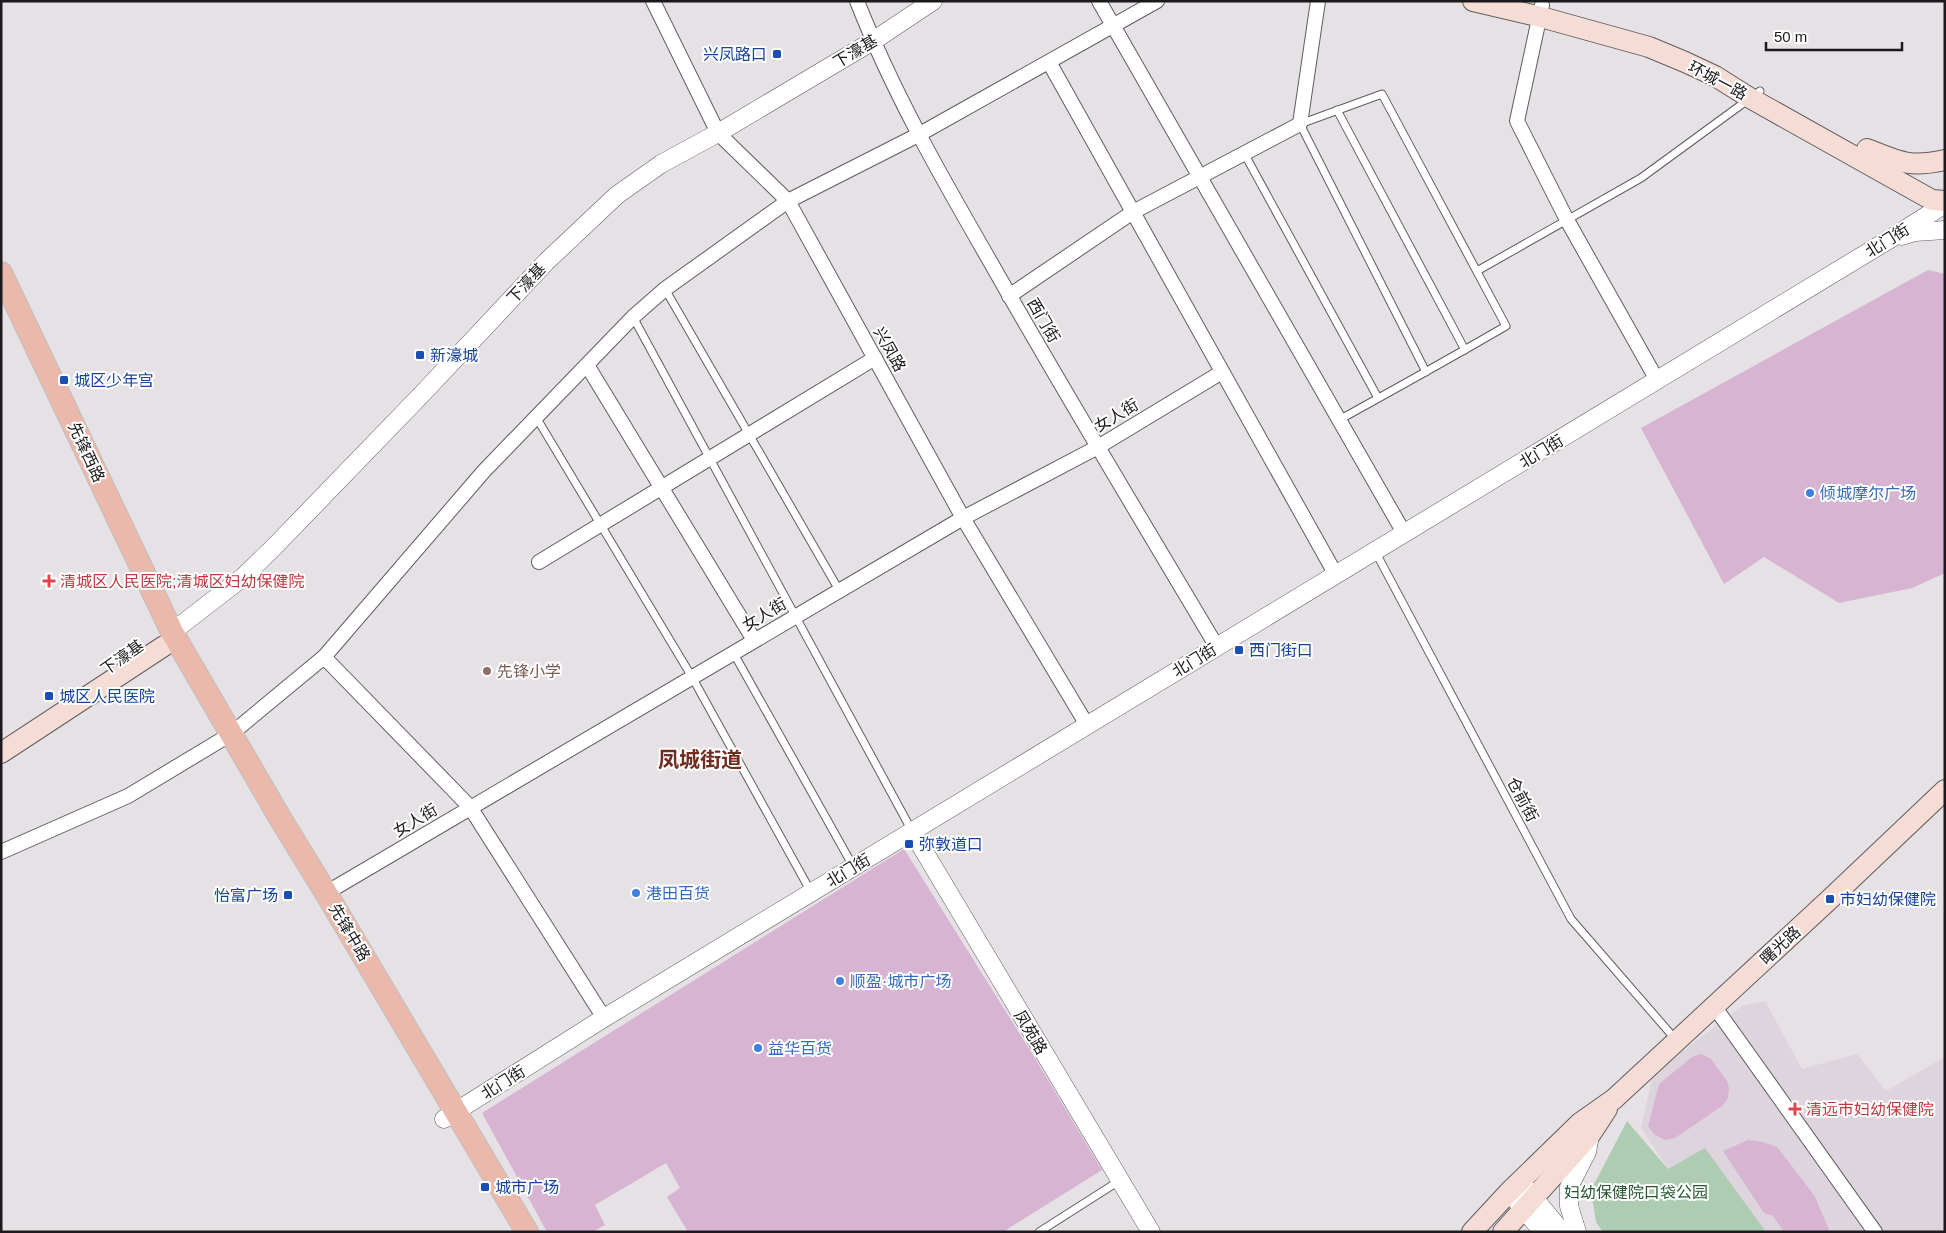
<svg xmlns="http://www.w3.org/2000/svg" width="1946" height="1233" viewBox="0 0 1946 1233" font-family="Helvetica,'Noto Sans SC',sans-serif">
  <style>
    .built { fill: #ded4dd }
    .green { fill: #aeccb2 }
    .building { fill: #d6b4d2 }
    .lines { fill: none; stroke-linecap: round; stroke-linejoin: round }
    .service-casing { stroke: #605d60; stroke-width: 9 }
    .minor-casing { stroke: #605d60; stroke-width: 16 }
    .tertiary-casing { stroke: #605d60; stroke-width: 19 }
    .secondary-casing { stroke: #605d60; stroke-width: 22 }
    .primary-casing { stroke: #bfbfbf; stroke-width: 24 }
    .service { stroke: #fff; stroke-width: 7 }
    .minor { stroke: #fff; stroke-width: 14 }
    .tertiary { stroke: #fff; stroke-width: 18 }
    .secondary { stroke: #f5dcd5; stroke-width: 20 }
    .primary { stroke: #ebb9ab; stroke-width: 22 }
    .transit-dot { fill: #1a4fb4; stroke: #fff; stroke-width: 2 }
    .shop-dot { fill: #3f7fe0; stroke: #fff; stroke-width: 2 }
    .health-dot { fill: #e0444e; stroke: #fff; stroke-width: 2 }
    .education-dot { fill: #8d6e63; stroke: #fff; stroke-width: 2 }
    .labels { text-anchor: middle; stroke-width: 4; stroke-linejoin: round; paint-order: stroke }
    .street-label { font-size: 16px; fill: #1b191b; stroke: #fff }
    .transit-label { font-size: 16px; fill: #164399; stroke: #fff; text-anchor: start }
    .shop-label { font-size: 16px; fill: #366cbe; stroke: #fff; text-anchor: start }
    .health-label { font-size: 16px; fill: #be3a42; stroke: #fff; text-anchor: start }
    .education-label { font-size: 16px; fill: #785e54; stroke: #fff; text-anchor: start }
    .park-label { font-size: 16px; fill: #235730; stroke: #fff }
    .district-label { font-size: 21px; font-weight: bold; fill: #712c20; stroke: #fff }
  </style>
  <rect width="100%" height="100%" fill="#e5e1e4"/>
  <path class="built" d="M1765 1001 1802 1069 1857 1054 1886 1091 1945 1057V1232H1763L1668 1169 1641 1128 1653 1074 1742 1006Z"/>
  <path class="green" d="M1627 1121 1668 1169 1705 1148 1766 1232H1603L1596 1222 1591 1190Z"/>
  <g class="building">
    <path d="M1928 270 1945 274V573L1912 588 1839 603 1764 557 1724 584 1641 428Z"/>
    <path d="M904 849 1033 1055 1102 1170 1003 1232H688L667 1197 680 1188 666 1163 595 1205 605 1225 592 1232H547L482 1113Z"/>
    <path d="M1701 1054 1711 1059 1727 1081 1729 1088 1728 1098 1722 1106 1675 1138 1665 1140 1655 1135 1648 1126 1659 1084 1692 1057Z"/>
    <path d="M1748 1140 1763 1142 1777 1147 1814 1195 1830 1232H1784L1773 1216 1764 1213 1723 1151Z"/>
  </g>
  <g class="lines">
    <g class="service-casing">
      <g id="service">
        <path d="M1337 110 1465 350"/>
        <path d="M1244 153 1378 398"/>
        <path d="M1477 271 1641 178 1760 91"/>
        <path d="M665 289 839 590"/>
        <path d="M633 317 912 831"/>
        <path d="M536 417 692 677 811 892"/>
        <path d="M1339 420C1395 389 1451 358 1506 326L1382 94 1300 124 1426 372"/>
        <path d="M1375 551 1571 919 1676 1040"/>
        <path d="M733 652 853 866"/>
        <path d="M1039 1232 1119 1181"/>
      </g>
    </g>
    <g class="minor-casing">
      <g id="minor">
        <path d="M653 1 718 133 788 201 963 518 1087 725"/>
        <path d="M857 1C893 93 942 178 991 263 1064 392 1141 519 1217 647"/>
        <path d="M1099 1 1404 533"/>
        <path d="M1542 5 1517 121 1567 220 1657 380"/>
        <path d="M1049 62 1336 575"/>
        <path d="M1009 296 1133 212 1300 124 1318 1"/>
        <path d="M587 365 754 640"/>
        <path d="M539 562 875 358"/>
        <path d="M324 657 470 807 604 1018"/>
        <path d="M1 852 128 796 231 734 324 657 484 471 633 317 665 289 788 201 918 135 1157 1"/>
        <path d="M326 893 963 518 1098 447 1222 372"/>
        <path d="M1714 1006 1875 1232"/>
      </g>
    </g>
    <g class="tertiary-casing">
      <g id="tertiary">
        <path d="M1902 236 1915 232 1945 230"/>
        <path d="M172 632 242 578 274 547 423 393 546 262 617 195 661 164 718 133 873 41 933 1"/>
        <path d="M912 831 1151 1232"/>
        <path d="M444 1119 604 1018 1890 239 1945 204"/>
        <path d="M1520 1181 1562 1232"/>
        <path d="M1509 1192 1543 1232"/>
        <path d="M1577 1232 1569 1206V1187L1587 1152 1590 1135"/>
      </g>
    </g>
    <g class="secondary-casing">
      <g id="secondary">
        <path d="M1473 1 1541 17 1649 47 1685 62 1715 76 1750 98 1932 200 1945 201"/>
        <path d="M1867 149C1900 162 1909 168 1945 160"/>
        <path d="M1 753 164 646"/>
        <path d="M1472 1232 1509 1192 1580 1123 1614 1099 1830 899 1945 790"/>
        <path d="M1503 1232 1590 1135 1607 1109"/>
      </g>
    </g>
    <g class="primary-casing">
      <path id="primary" d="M1 273 172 632 280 818 326 893 527 1232"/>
    </g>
    <use href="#service" class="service"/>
    <use href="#minor" class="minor"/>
    <use href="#tertiary" class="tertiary"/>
    <use href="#secondary" class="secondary"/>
    <use href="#primary" class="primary"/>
  </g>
  <g class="transit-dot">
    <rect x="772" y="49" width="10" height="10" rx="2.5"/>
    <rect x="415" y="350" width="10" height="10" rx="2.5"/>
    <rect x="59" y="375" width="10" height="10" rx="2.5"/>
    <rect x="1234" y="645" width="10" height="10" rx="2.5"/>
    <rect x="44" y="691" width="10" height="10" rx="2.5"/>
    <rect x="904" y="839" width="10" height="10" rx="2.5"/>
    <rect x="283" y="890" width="10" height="10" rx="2.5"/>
    <rect x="1825" y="894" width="10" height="10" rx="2.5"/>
    <rect x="480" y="1182" width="10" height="10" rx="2.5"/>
  </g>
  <g class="shop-dot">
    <circle cx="1810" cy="493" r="5"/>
    <circle cx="636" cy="893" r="5"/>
    <circle cx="840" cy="981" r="5"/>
    <circle cx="758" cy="1048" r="5"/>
  </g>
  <g class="health-dot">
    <path d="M46.5 573.5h5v5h5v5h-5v5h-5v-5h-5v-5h5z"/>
    <path d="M1792.5 1101.5h5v5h5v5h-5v5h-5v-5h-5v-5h5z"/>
  </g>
  <circle class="education-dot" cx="487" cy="671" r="5"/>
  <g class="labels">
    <g class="street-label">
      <text transform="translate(855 51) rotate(-31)" y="6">下濠基</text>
      <text transform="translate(1718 80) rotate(28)" y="6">环城一路</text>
      <text transform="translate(1887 240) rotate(-32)" y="6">北门街</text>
      <text transform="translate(526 283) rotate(-47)" y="6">下濠基</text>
      <text transform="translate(1044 320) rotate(60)" y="6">西门街</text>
      <text transform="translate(890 349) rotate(61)" y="6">兴凤路</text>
      <text transform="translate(1116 415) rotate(-31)" y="6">女人街</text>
      <text transform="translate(1541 451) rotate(-31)" y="6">北门街</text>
      <text transform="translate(87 452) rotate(65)" y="6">先锋西路</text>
      <text transform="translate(764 614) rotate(-31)" y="6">女人街</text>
      <text transform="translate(122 657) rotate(-35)" y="6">下濠基</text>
      <text transform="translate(1194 660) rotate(-31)" y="6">北门街</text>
      <text transform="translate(1523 799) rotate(62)" y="6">仓前街</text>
      <text transform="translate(415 820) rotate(-31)" y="6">女人街</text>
      <text transform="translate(848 870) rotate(-31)" y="6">北门街</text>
      <text transform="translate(350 932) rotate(59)" y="6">先锋中路</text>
      <text transform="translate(1780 945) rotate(-43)" y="6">曙光路</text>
      <text transform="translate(1031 1032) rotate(59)" y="6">凤苑路</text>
      <text transform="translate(503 1082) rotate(-32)" y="6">北门街</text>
    </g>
    <g class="transit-label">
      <text x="767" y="60" text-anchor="end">兴凤路口</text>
      <text x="430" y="361">新濠城</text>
      <text x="74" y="386">城区少年宫</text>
      <text x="1249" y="656">西门街口</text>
      <text x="59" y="702">城区人民医院</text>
      <text x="919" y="850">弥敦道口</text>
      <text x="278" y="901" text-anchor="end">怡富广场</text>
      <text x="1840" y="905">市妇幼保健院</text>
      <text x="495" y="1193">城市广场</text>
    </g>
    <g class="shop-label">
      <text x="1820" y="499">倾城摩尔广场</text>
      <text x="646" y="899">港田百货</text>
      <text x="850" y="987">顺盈·城市广场</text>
      <text x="768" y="1054">益华百货</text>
    </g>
    <g class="health-label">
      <text x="60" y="587">清城区人民医院;清城区妇幼保健院</text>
      <text x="1806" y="1115">清远市妇幼保健院</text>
    </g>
    <g class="education-label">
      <text x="497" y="677">先锋小学</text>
    </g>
    <g class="park-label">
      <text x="1636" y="1198">妇幼保健院口袋公园</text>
    </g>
    <g class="district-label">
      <text x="700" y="767">凤城街道</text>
    </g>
  </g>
  <rect width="1946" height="1233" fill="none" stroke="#1b191b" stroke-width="5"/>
  <path d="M1766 42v8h136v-8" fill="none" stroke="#1b191b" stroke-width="2.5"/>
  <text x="1774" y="42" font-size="15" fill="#1b191b" stroke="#ffffff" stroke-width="4" paint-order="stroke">50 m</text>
</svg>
